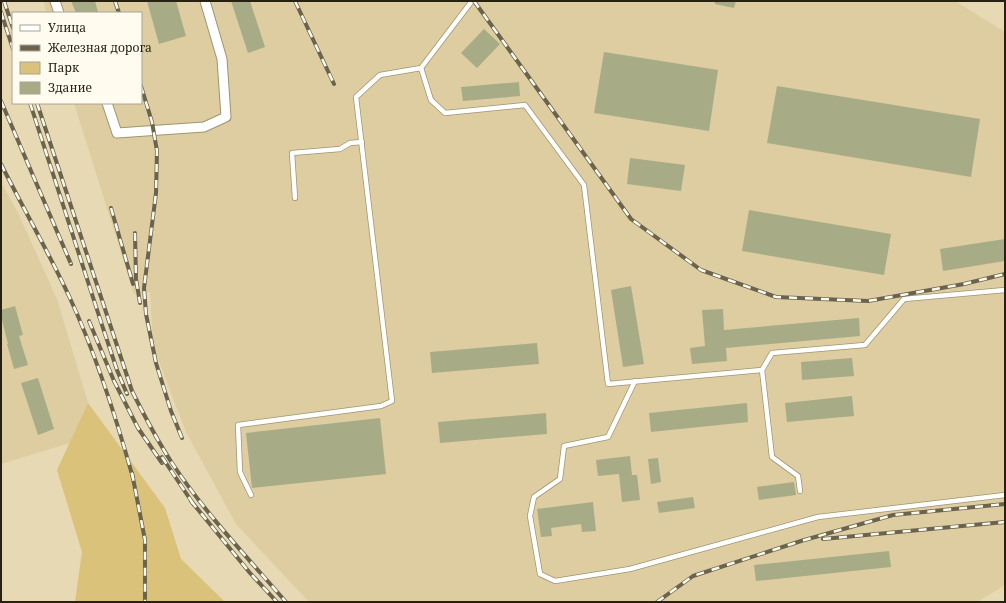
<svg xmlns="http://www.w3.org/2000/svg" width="1006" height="603" viewBox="0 0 1006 603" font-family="'Noto Serif',serif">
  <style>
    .built { fill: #ddcda0 }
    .green { fill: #dac27a }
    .building { fill: #a8ac86 }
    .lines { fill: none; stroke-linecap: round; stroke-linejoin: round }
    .service-casing { stroke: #a19470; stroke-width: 6 }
    .minor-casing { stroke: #a19470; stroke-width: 11 }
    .service { stroke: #fff; stroke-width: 4.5 }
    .minor { stroke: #fff; stroke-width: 9 }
    .rail-casing { stroke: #6b634c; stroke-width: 4 }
    .rail { stroke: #fffbef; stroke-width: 2.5; stroke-dasharray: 8; stroke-linecap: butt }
  </style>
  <rect width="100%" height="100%" fill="#e6d9b3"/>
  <g class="built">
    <path d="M43 1H955L1005 32V585L977 602H309L236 524 186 432 153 346 150 292 134 294 74 103H141V13H47Z"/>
    <path d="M1 182 18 213 57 299 88 403 70 443 1 464Z"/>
  </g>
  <path class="green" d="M88 403 165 508 181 559 225 602H75L82 552 57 470Z"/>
  <g class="building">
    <path d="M71 1H95L98 12 95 13H76Z"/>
    <path d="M147 1H176L186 36 159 44Z"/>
    <path d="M231 1H250L265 47 248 53Z"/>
    <path d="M715 1H736L734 8 715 4Z"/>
    <path d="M484 29 500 44 477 68 461 53Z"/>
    <path d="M604 52 718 70 709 131 594 113Z"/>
    <path d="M519 82 520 96 463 101 461 87Z"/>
    <path d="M777 86 980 119 971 177 767 143Z"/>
    <path d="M630 158 685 165 681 191 627 184Z"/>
    <path d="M749 210 891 234 884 275 742 251Z"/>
    <path d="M1005 239V261L943 271 940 249Z"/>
    <path d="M631 286 644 364 623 367 611 290Z"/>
    <path d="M15 306 23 335 19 336 28 365 14 369 7 344H8L1 316V310Z"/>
    <path d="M723 309 724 330 859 318 860 336 726 348 727 361 692 364 690 348 705 346 702 310Z"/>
    <path d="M537 343 539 364 432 373 430 352Z"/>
    <path d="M852 358 854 376 802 380 801 362Z"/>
    <path d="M38 378 54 429 38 435 21 383Z"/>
    <path d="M852 396 854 416 787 422 785 403Z"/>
    <path d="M747 403 748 422 651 432 649 413Z"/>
    <path d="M546 413 547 434 440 443 438 422Z"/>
    <path d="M380 418 386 474 252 488 246 433Z"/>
    <path d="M630 456 632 475H637L640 500 622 502 619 474 598 476 596 460Z"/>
    <path d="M658 458 661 482 651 484 648 459Z"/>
    <path d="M794 482 796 495 759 500 757 487Z"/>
    <path d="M693 497 695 508 659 513 657 502Z"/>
    <path d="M593 502 596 531 582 532 581 524 551 528 552 536 541 537 537 509Z"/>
    <path d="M889 551 891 567 756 581 754 565Z"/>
  </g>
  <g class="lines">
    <g class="service-casing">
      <g id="service">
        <path d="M421 68 431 100 445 113 525 105 584 185 608 384 762 370 772 353 865 345 904 299 1005 290"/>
        <path d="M295 198 292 153 340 149 350 143 362 142"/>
        <path d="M762 370 772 457 798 476 800 491"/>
        <path d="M635 381 608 437 564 446 560 479 534 497 530 516 540 574 555 581 630 569 818 517 1005 495"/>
        <path d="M251 495 240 472 238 425 381 406 392 401 356 97 380 75 421 68 472 1"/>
      </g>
    </g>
    <g class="minor-casing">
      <g id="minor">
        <path d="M55 1 59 13"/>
        <path d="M107 103 117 133 204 127 226 117 222 59 205 1"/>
      </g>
    </g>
    <use href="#service" class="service"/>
    <use href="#minor" class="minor"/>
    <g class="rail-casing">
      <g id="rail">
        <path d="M4 1 13 28"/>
        <path d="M115 1 119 13"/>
        <path d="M295 1 334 84"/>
        <path d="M474 1 631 219 701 270 776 297 868 301 964 284 1005 274"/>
        <path d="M1 12 13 49"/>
        <path d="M141 86 152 122 157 151 156 193 144 288 146 314 156 363 171 411 182 438"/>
        <path d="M1 101 71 264"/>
        <path d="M30 103 101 322 117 370 127 394"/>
        <path d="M37 103 132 391C144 415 157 440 172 463 205 513 247 557 286 602"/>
        <path d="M1 164C23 208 48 251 69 296 96 354 116 417 133 478"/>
        <path d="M111 208 133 284"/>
        <path d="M135 233 136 279 140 303"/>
        <path d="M89 321 114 381 138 428 162 463"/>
        <path d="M162 457 194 505"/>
        <path d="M132 473 145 540V602"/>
        <path d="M191 501 250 573 277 602"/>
        <path d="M823 539 1005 522"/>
        <path d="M657 602 693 576 801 541 893 515 1005 504"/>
      </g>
    </g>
    <use href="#rail" class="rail"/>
  </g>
  <rect width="1006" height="603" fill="none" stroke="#262113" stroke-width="4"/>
  <rect x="12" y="12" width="130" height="92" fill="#fffbef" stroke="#a8a497"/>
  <rect x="20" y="25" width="20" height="6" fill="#ffffff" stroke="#a8a497"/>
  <text x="48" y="32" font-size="12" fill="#262113">Улица</text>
  <rect x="20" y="45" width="20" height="6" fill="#6b634c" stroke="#a8a497"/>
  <text x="48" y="52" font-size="12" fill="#262113">Железная дорога</text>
  <rect x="20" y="62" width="20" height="12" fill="#dac27a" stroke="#a8a497"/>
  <text x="48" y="72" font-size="12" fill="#262113">Парк</text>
  <rect x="20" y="82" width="20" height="12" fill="#a8ac86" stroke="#a8a497"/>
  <text x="48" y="92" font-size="12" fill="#262113">Здание</text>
</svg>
